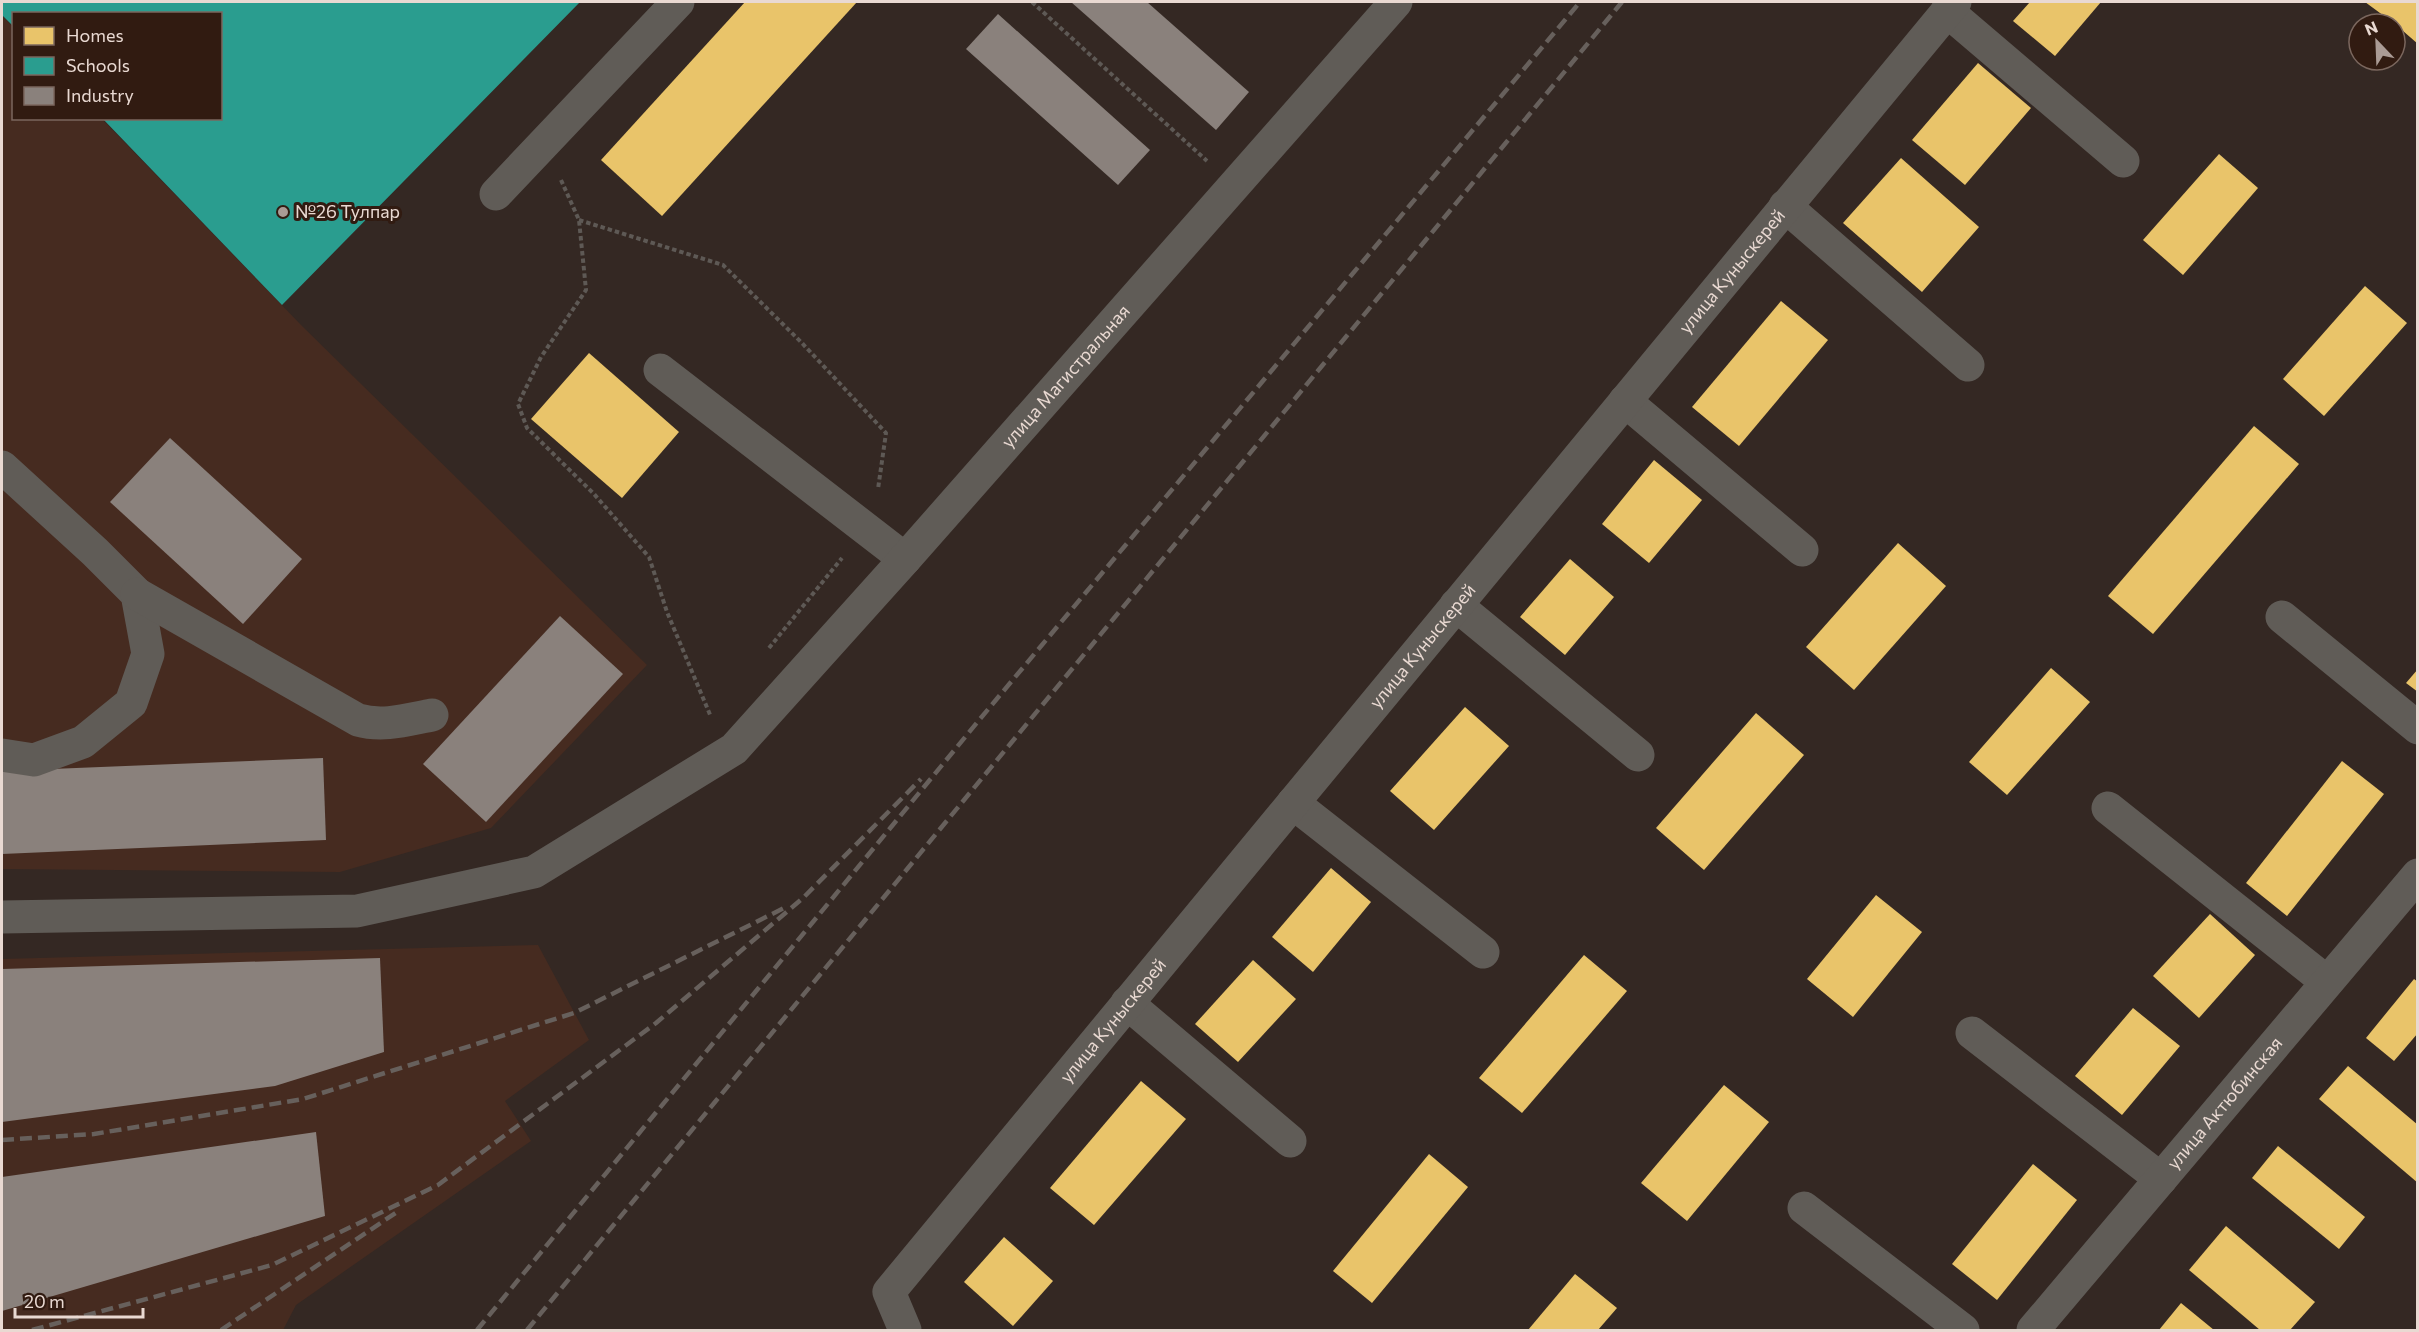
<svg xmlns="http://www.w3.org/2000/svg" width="2419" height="1332" viewBox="0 0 2419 1332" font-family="Commissioner,sans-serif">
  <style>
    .built { fill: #462b20 }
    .homes { fill: #e9c46a }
    .schools { fill: #2a9d8f }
    .industry { fill: #8a817c }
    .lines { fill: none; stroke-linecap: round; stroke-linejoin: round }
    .path { stroke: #5e5955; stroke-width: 4; stroke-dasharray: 4.5 3; stroke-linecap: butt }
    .minor { stroke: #605c57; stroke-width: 33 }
    .rail { stroke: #67605c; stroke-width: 4.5; stroke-dasharray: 12 6; stroke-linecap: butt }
    .poi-dot { fill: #aa9b95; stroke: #311b11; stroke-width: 2 }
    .labels { text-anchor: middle; stroke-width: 6; stroke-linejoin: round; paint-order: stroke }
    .poi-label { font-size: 18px; fill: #e9d9d2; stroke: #311b11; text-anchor: start }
    .street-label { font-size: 18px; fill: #e9d9d2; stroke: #311b11 }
  </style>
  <rect width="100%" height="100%" fill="#342823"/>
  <g class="built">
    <path d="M2 15 13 27 14 118 102 119 301 325 647 665 491 828 340 872 2 869Z"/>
    <path d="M538 945 589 1040 505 1101 531 1141 296 1305 283 1330H2V959Z"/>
  </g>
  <g class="homes">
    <path d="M213 2H331L275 63 211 4Z"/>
    <path d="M745 2H857L662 216 601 160Z"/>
    <path d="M2030 2H2101L2055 56 2013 21Z"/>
    <path d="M2365 2H2418V44L2395 24Z"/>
    <path d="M1978 63 2031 108 1965 185 1912 140Z"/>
    <path d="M2219 154 2258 188 2183 275 2143 240Z"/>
    <path d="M1901 158 1979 227 1922 292 1843 223Z"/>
    <path d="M2365 286 2407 323 2324 416 2283 379Z"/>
    <path d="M1781 301 1828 340 1739 446 1692 407Z"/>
    <path d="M589 353 679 432 622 498 531 419Z"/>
    <path d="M2254 426 2299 464 2153 634 2108 596Z"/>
    <path d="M1654 460 1702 500 1649 563 1602 524Z"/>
    <path d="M1898 543 1946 586 1854 690 1806 647Z"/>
    <path d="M1570 559 1614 597 1565 655 1520 617Z"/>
    <path d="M2051 668 2090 702 2007 795 1969 762Z"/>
    <path d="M2418 669V692L2406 683Z"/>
    <path d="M1465 707 1509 746 1434 830 1390 791Z"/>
    <path d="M1756 713 1804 755 1704 870 1656 828Z"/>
    <path d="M2342 761 2384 794 2287 916 2246 883Z"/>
    <path d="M1331 868 1371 902 1313 972 1272 937Z"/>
    <path d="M1876 895 1922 932 1853 1017 1807 979Z"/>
    <path d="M2210 914 2255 955 2199 1018 2153 976Z"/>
    <path d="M1584 955 1627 991 1522 1113 1479 1078Z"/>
    <path d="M1253 960 1296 999 1238 1062 1195 1024Z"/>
    <path d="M2414 979 2418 982V1033L2394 1061 2366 1038Z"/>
    <path d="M2133 1008 2180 1046 2122 1115 2075 1076Z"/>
    <path d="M2348 1066 2418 1125V1183L2319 1099Z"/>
    <path d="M1141 1081 1186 1119 1094 1225 1050 1188Z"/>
    <path d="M1724 1085 1769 1122 1687 1221 1641 1183Z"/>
    <path d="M2278 1146 2365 1217 2339 1249 2252 1178Z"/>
    <path d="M1429 1154 1468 1187 1372 1303 1333 1271Z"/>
    <path d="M2033 1164 2077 1200 1997 1300 1952 1264Z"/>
    <path d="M2226 1226 2315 1302 2290 1330H2260L2189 1270Z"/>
    <path d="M1004 1237 1053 1281 1013 1326 964 1282Z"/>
    <path d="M1575 1274 1617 1308 1598 1330H1528Z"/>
    <path d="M2181 1303 2214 1330H2159Z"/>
  </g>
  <path class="schools" d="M2 2H580L282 305 102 118H220V14H14V27L2 15Z"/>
  <g class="industry">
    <path d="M1071 2H1147L1249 92 1216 130Z"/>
    <path d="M998 14 1150 150 1118 185 966 49Z"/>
    <path d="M170 438 302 559 243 624 110 502Z"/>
    <path d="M560 616 623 674 486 822 423 764Z"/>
    <path d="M323 758 326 840 2 854V771Z"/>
    <path d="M380 958 384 1052 275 1086 2 1122V969Z"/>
    <path d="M316 1132 325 1216 2 1311V1177Z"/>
  </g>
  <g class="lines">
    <g class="path">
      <path d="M1032 2 1207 161"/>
      <path d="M561 180 579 220 586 290 541 357 518 404 527 428 594 494 649 557 667 612 711 717"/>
      <path d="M579 220 723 265 801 342 886 433 878 489"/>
      <path d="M769 648 842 558"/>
    </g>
    <g class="minor">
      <path d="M1947 11 2123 161"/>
      <path d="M496 194 678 2"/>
      <path d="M1785 206 1968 365"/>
      <path d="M660 370 905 559"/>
      <path d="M1625 401 1802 550"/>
      <path d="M2 467 95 552 137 594 148 654 131 703 83 742 34 760 2 755"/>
      <path d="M137 594 358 720C383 727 406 720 432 715"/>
      <path d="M1456 605 1638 755"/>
      <path d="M2282 617 2418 728"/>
      <path d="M1293 803 1483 952"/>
      <path d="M2108 808 2327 982"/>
      <path id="s1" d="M2 917 357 911 534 872 734 749 905 559 1396 2"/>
      <path d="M1127 1003 1290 1141"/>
      <path d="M1972 1033 2161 1179"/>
      <path d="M1804 1208 1963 1330"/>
      <path id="s2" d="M905 1330 889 1292 1955 2"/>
      <path id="s3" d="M2033 1330 2418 875"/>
    </g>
    <g class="rail">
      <path d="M2 1140 94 1134 303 1099 574 1013 784 908"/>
      <path d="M32 1330 272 1265 438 1185 656 1023 803 898 921 779"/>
      <path d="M221 1330 397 1212"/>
      <path d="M477 1330 980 719 1580 2"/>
      <path d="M527 1330 1622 2"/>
    </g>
  </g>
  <circle class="poi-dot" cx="283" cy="212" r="6"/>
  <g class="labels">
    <g class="poi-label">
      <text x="295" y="218">№26 Тулпар</text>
    </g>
    <g class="street-label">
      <text dy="6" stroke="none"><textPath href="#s2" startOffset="1365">улица Куныскерей</textPath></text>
      <text dy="6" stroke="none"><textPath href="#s1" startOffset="1270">улица Магистральная</textPath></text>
      <text dy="6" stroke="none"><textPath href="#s2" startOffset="879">улица Куныскерей</textPath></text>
      <text dy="6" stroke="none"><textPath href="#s2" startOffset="393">улица Куныскерей</textPath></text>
      <text dy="6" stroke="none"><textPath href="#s3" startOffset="297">улица Актюбинская</textPath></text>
    </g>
  </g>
  <rect width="2419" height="1332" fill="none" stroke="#e9d9d2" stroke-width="6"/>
  <rect x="12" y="12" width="210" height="108" fill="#311b11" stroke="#7b675e" stroke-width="1.5"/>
  <rect x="24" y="27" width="30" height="18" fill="#e9c46a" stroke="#7b675e" stroke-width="1.5"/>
  <text x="66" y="42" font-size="18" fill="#e9d9d2">Homes</text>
  <rect x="24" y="57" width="30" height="18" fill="#2a9d8f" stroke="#7b675e" stroke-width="1.5"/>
  <text x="66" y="72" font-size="18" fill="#e9d9d2">Schools</text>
  <rect x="24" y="87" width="30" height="18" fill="#8a817c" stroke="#7b675e" stroke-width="1.5"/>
  <text x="66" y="102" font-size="18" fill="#e9d9d2">Industry</text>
  <g transform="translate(2377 42) rotate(337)"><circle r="28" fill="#311b11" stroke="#7b675e" stroke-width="1.5"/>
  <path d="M0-4.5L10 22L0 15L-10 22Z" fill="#aa9b95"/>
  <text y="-9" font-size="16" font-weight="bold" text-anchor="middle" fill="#e9d9d2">N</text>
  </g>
  <path d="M15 1308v9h128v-9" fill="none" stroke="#e9d9d2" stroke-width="3"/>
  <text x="24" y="1308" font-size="18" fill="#e9d9d2" stroke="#311b11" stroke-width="4.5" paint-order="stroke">20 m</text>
</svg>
